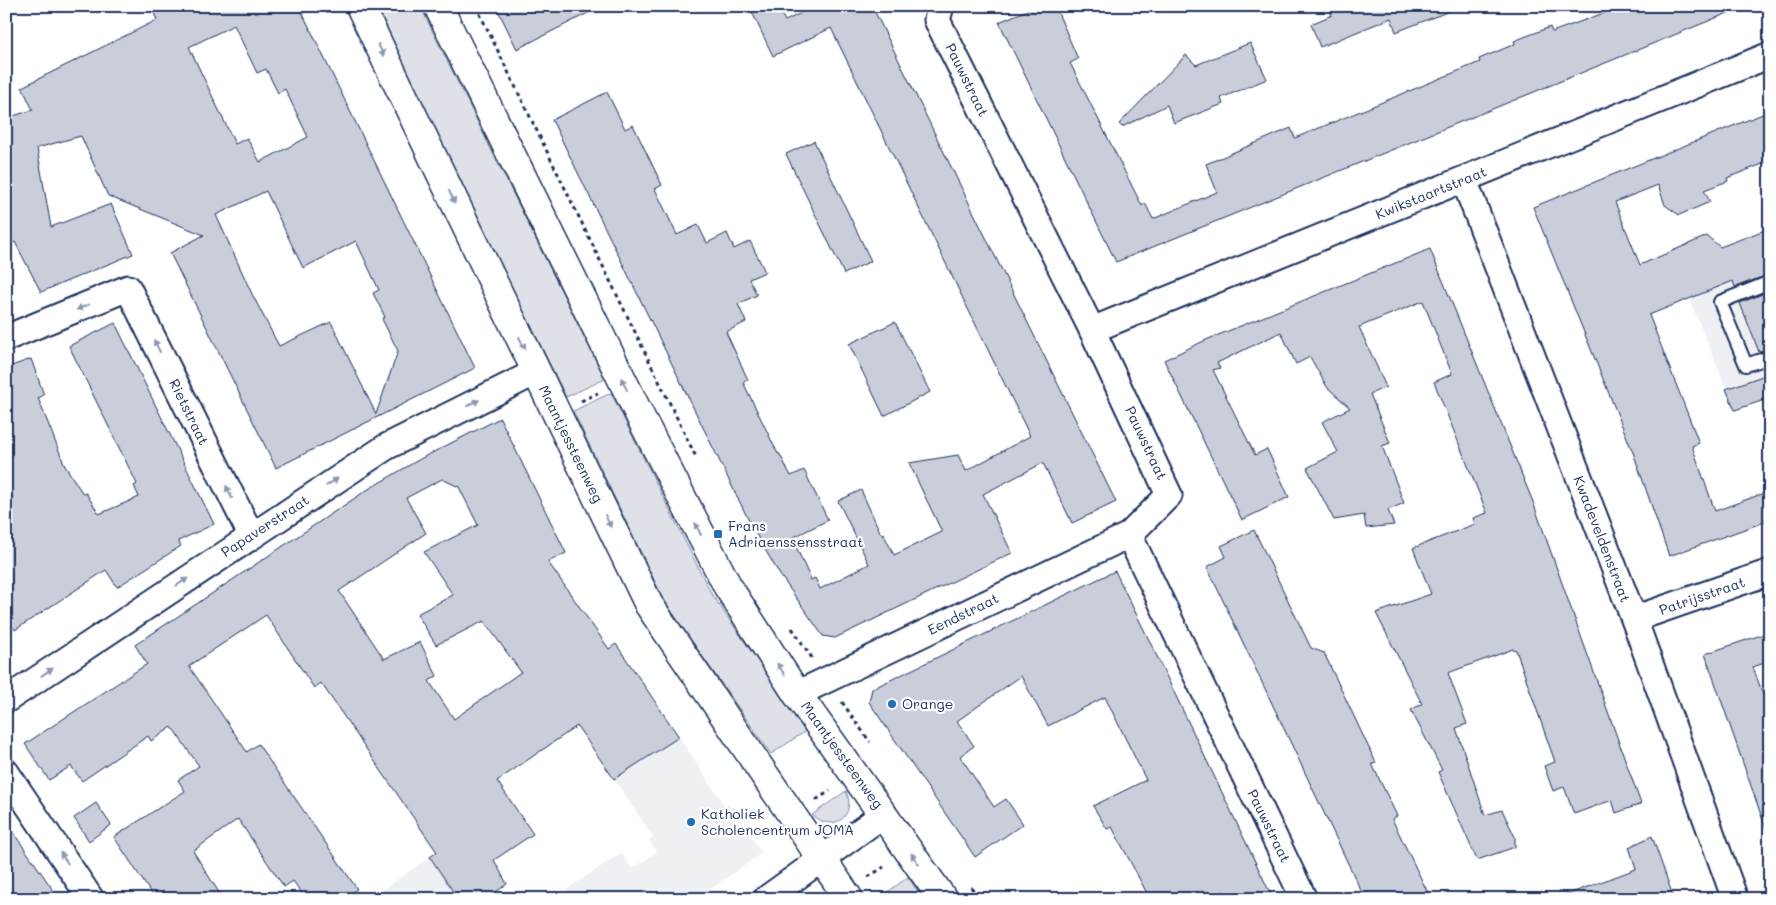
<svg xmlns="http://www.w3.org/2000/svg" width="1776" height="905" viewBox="0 0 1776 905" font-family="Mali,sans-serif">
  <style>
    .built { fill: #eff0f4 }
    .green { fill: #dee1e7; stroke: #7c88a2 }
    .building { fill: #caceda; stroke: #1b2f5e; fill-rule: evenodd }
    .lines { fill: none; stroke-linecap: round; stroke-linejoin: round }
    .service-casing { stroke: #1b2f5e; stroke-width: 16 }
    .minor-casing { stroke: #1b2f5e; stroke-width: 29 }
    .tertiary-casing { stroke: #1b2f5e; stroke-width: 31 }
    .path { stroke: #1b2f5e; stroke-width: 3; stroke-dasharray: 4 4; stroke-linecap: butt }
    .service { stroke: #fff; stroke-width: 12 }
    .minor { stroke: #fff; stroke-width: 25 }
    .tertiary { stroke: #fff; stroke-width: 28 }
    .oneway { fill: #8d97ae }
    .poi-dot { fill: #1f6fb2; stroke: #fff; stroke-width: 2 }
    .labels { text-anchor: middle; stroke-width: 4.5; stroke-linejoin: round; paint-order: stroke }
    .street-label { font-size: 14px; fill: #1b2f5e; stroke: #fff }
    .poi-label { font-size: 14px; fill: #1b2f5e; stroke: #fff; text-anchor: start }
  </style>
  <rect width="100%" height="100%" fill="#fff"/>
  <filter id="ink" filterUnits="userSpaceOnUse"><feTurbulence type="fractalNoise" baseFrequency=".02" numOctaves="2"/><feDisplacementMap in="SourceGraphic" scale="10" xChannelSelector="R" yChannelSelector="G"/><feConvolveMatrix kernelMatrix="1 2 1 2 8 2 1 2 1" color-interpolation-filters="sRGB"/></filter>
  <g filter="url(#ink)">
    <g class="built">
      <path d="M1770 239V398L1735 410 1680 276Z"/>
      <path d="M679 737 725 806 728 804 762 853 696 899H572L566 890 621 853 632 869 657 852 649 840 653 837 614 779Z"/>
      <path d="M430 857 458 899H370Z"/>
    </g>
    <g class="green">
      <path d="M374 6H420L605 379 566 397Z"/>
      <path d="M611 393 711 593 806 731 771 754 672 613 658 588 573 411Z"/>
      <path d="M846 791C857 816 833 834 812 815Z"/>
      <path d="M908 877 923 899H878Z"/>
    </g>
    <g class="building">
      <path d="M151 6H299L475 368 276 468 170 253 204 235 108 196 81 136 37 148 51 227 111 204 133 254 41 292 15 242 6 246V118L33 110 22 87 157 20ZM234 25 257 73 266 69 278 93 285 89 308 137 260 162 247 138 235 144 189 47ZM266 191 303 268 356 241 379 290 373 293 385 317 382 319 398 351 376 414 331 322 279 346 252 294 216 215Z"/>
      <path d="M496 6H602L517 49Z"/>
      <path d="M749 6H777L785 21 815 6H876L873 8 1116 502 1072 523 1043 463 983 494 1012 553 835 638 823 636 780 575 753 529 552 120 607 92 625 129 633 125 662 185 655 189 677 235 698 225 707 243 727 233 734 249 750 241 765 272 749 279 757 295 738 304 746 322 726 332 748 380 743 382 778 454 779 453 791 476 804 470 828 520 792 538 811 580 815 578 820 589 869 564 838 501 861 490 881 534 883 533 894 555 942 532 909 463 958 455 966 471 1030 436 831 28 773 56Z"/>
      <path d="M1037 6H1055L1078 59 1070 63 1142 206 1145 203 1153 219 1217 192 1206 164 1291 128 1295 138 1480 62 1479 59 1515 44 1514 41 1550 27 1552 32 1623 6 1743 7 1116 262 999 22Z"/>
      <path d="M1345 6H1457V8L1396 32 1391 18 1320 47 1311 24 1332 15 1330 12Z"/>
      <path d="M1250 43 1267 79 1221 98 1223 104 1174 123 1167 105 1122 127 1119 124 1186 55 1196 65Z"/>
      <path d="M1770 111V161L1727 178 1728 181 1704 190 1710 202 1679 215 1665 205 1658 185 1615 202 1640 265 1707 236 1720 247 1770 228V274L1735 287 1733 281 1649 315 1699 443 1692 446 1715 511 1770 491V520L1669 556 1634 455 1533 207Z"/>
      <path d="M814 141 871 261 844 274 786 154Z"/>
      <path d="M1430 249 1533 502 1641 804 1616 813 1612 800 1574 814 1564 787 1553 791 1544 766 1555 762 1516 650 1513 649 1448 673 1467 724 1456 728 1485 815 1502 810 1515 837V847L1477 860 1438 772 1442 770 1411 710 1422 704 1376 613 1431 594 1413 548 1475 524 1473 518 1487 513 1434 382 1452 374 1423 301 1359 327 1386 387 1370 394 1390 443 1382 446 1404 503 1388 510 1394 525 1366 528 1364 515 1334 520 1307 468 1338 452 1322 422 1350 408 1327 387 1310 357 1296 364 1281 332 1217 363 1220 368 1213 370 1255 455 1267 449 1289 497 1242 520 1164 360 1206 340Z"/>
      <path d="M1770 291V349L1759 352 1740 303Z"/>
      <path d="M895 322 930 392 884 416 849 344Z"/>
      <path d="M115 323 214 524 178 541 181 546 117 587 106 570 15 630 6 616V368L31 359 44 395 38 398 65 466 83 494 86 493 99 514 139 497 134 486 137 484 69 346Z"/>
      <path d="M1770 366V398L1735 410 1726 389 1768 374 1765 367Z"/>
      <path d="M500 418 566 553 548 562 609 649 616 644 679 737 614 779 577 726 497 781 533 834 494 860 507 884 486 899H458L430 857 437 852 321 683 314 688 266 615 189 666 247 752 258 744 357 889 343 899H306L293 881 284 887 238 819 193 851 223 899H155L114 837 185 791 178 780 199 766 172 727 151 741 148 736 82 781 71 766 49 780 25 744 147 664 135 645 367 490 420 459ZM442 479 459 487 478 525 424 552 453 595 417 614 436 645 484 621 521 672 454 719 429 681 437 676 420 642 384 659 339 591 426 533 406 498Z"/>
      <path d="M1254 530 1311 648 1324 653 1376 763 1372 764 1397 816 1392 819 1431 899H1365L1287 735 1207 567 1226 557 1221 546Z"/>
      <path d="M1115 571 1151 644 1273 899H1226L1223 891 1205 899H1150L1112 827 1107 829 1093 806 1146 780 1105 697 1048 726 1021 676 957 721 974 746 960 756 994 807 1006 799 1023 824 975 857 869 702 872 689Z"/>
      <path d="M1770 632V661L1753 667 1770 714V828L1766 829 1705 654Z"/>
      <path d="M96 803 111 825 89 841 74 818Z"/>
      <path d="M6 822 38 868 59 899H6Z"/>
      <path d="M1652 836 1674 899H1564L1563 896 1636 869 1629 847Z"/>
    </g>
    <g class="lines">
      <g class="service-casing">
        <path id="service" d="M1770 282 1720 302 1746 365 1770 357"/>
      </g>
      <g class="minor-casing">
        <g id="minor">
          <path d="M1464 180 1634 619 1735 899"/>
          <path d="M1092 330 1770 55"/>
          <path d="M6 338 128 288 251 535"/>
          <path d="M1129 535 1304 899"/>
          <path d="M1634 619 1770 572"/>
          <path d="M797 694 1129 535 1169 495 1092 330 937 20 941 6"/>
          <path d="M6 700 386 447 536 372"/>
          <path d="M6 772 91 899"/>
          <path d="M766 899 884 814"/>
        </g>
      </g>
      <g class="tertiary-casing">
        <g id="tertiary">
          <path d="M360 6 649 605 849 899"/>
          <path d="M438 6 643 422 728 587 797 694 943 899"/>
        </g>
      </g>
      <g class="path">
        <path d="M476 6 697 459"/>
        <path d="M581 401 598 393"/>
        <path d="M792 628 812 658"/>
        <path d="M842 702 870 742"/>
        <path d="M816 800 830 791"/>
        <path d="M868 877 884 867"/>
        <path d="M971 887 979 899"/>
      </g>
      <use href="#service" class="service"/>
      <use href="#minor" class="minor"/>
      <use href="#tertiary" class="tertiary"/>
    </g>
    <defs><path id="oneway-solid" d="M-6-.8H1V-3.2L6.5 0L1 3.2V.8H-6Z" transform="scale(1.25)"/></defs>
    <g class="oneway">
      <use href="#oneway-solid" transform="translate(381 50) rotate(64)"/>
      <use href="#oneway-solid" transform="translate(452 197) rotate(64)"/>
      <use href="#oneway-solid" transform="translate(83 307) rotate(157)"/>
      <use href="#oneway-solid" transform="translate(522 343) rotate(64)"/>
      <use href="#oneway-solid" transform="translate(157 346) rotate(-116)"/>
      <use href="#oneway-solid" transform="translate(624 384) rotate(-116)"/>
      <use href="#oneway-solid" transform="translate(473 403) rotate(-26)"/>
      <use href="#oneway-solid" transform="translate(332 482) rotate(-33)"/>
      <use href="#oneway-solid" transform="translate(229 492) rotate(-116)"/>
      <use href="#oneway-solid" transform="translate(608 521) rotate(64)"/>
      <use href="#oneway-solid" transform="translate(698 529) rotate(-117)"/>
      <use href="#oneway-solid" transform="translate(182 582) rotate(-34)"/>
      <use href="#oneway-solid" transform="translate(781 669) rotate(-123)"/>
      <use href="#oneway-solid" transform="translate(47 672) rotate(-34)"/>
      <use href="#oneway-solid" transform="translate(64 858) rotate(-124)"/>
      <use href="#oneway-solid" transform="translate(915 859) rotate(-124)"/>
    </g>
  </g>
  <g class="poi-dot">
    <rect x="713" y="529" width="10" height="10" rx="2.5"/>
    <circle cx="892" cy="704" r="5"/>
    <circle cx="691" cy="822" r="5"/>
  </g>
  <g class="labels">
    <g class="street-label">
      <text transform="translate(967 80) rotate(64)" y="5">Pauwstraat</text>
      <text transform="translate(1431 193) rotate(-22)" y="5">Kwikstaartstraat</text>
      <text transform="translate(189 412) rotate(64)" y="5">Rietstraat</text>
      <text transform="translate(1146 443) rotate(65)" y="5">Pauwstraat</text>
      <text transform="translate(571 444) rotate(64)" y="5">Maantjessteenweg</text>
      <text transform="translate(265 526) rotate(-33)" y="5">Papaverstraat</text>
      <text transform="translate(1602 539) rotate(69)" y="5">Kwadeveldenstraat</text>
      <text transform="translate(1702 596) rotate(-19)" y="5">Patrijsstraat</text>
      <text transform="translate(963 614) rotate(-26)" y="5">Eendstraat</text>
      <text transform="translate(842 755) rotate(54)" y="5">Maantjessteenweg</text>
      <text transform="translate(1269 826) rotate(64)" y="5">Pauwstraat</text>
    </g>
    <g class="poi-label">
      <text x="728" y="531">Frans<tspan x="728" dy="16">Adriaenssensstraat</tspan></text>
      <text x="902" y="709">Orange</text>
      <text x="701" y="819">Katholiek<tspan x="701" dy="16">Scholencentrum JOMA</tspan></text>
    </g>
  </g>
  <rect width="1776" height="905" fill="none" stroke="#fff" stroke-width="25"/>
  <rect x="12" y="12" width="1751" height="880" fill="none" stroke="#1b2f5e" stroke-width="2" filter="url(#ink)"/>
</svg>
